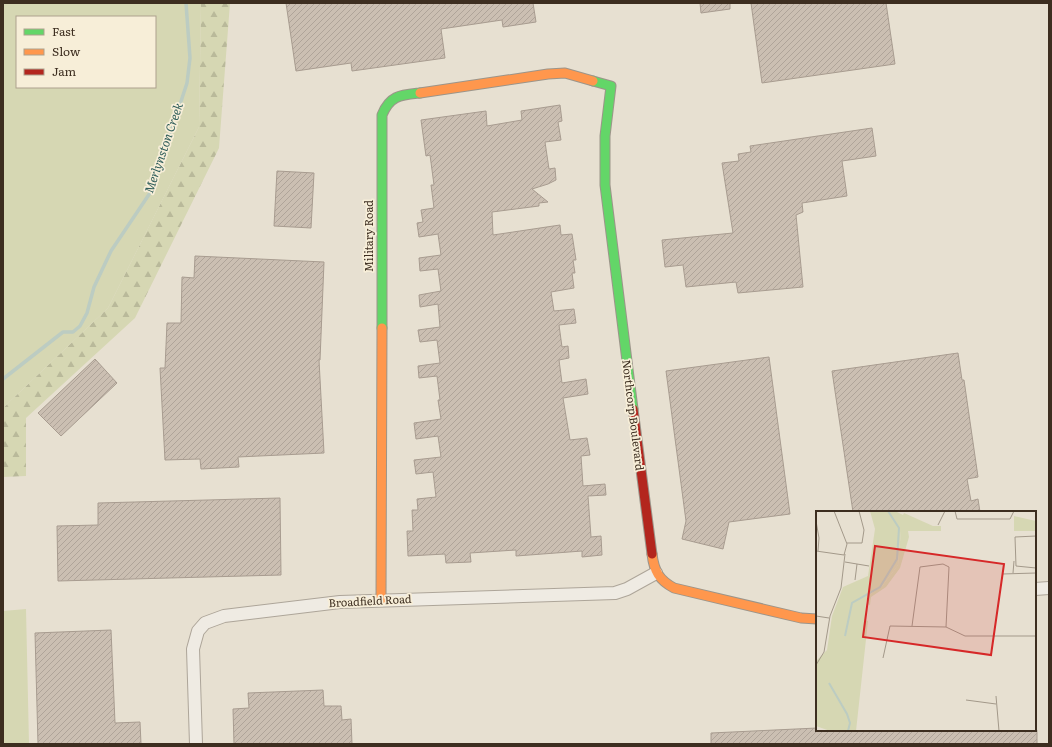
<svg xmlns="http://www.w3.org/2000/svg" width="1052" height="747" viewBox="0 0 1052 747" font-family="Literata,serif">
  <style>
    .forest { fill: url(#forest-firs) }
    .green { fill: #d6d7b3; fill-rule: evenodd }
    .lines { fill: none; stroke-linecap: round; stroke-linejoin: round }
    .stream { stroke: #bcccc2; stroke-width: 3.5 }
    .building { fill: url(#building-hatch); stroke: #a89c90 }
    .street-casing { stroke: #ada599; stroke-width: 14 }
    .fast-casing { stroke: #9c958a; stroke-width: 11 }
    .slow-casing { stroke: #9c958a; stroke-width: 11 }
    .jam-casing { stroke: #9c958a; stroke-width: 11 }
    .street { stroke: #efebe3; stroke-width: 12 }
    .fast { stroke: #63d668; stroke-width: 9 }
    .slow { stroke: #ff974d; stroke-width: 9 }
    .jam { stroke: #b3261e; stroke-width: 9 }
    .labels { text-anchor: middle; stroke-width: 3.5; stroke-linejoin: round; paint-order: stroke }
    .street-label { font-size: 11px; fill: #3d2e20; stroke: #f7eed8 }
    .water-label { font-size: 12px; font-style: italic; fill: #2f5d5a; stroke: #f7eed8 }
    .inset-river { fill: none; stroke: #bcccc2; stroke-width: 2 }
    .inset-road { fill: none; stroke: #a3998a; stroke-width: 1 }
    .view { fill: #d62828; fill-opacity: 0.15; stroke: #d62828; stroke-width: 2 }
    .inset-edge { fill: none; stroke: #3d2e20; stroke-width: 2 }
  </style>
  <defs>
    <pattern id="forest-firs" width="22" height="20" patternUnits="userSpaceOnUse"><rect width="22" height="20" fill="#d6d7b3"/><path d="M5 1l3.5 6h-7zM16 11l3.5 6h-7z" fill="#b9b99a"/></pattern>
    <pattern id="building-hatch" width="6" height="6" patternUnits="userSpaceOnUse"><rect width="6" height="6" fill="#cbbfb2"/><path d="M-1 1l2-2M0 6l6-6M5 7l2-2" fill="none" stroke="#afa499"/></pattern>
  </defs>
  <rect width="100%" height="100%" fill="#e7e0d1"/>
  <path class="forest" d="M201 3H230L219 148 135 318 26 418V476L3 477V408L108 308 199 127Z"/>
  <g class="green">
    <path d="M3 3H201L199 127 108 308 3 408ZM17 17H155V87H17Z"/>
    <path d="M26 609 29 744H3V611Z"/>
  </g>
  <g class="lines">
    <path class="stream" d="M3 379 63 332H73L80 326 87 313 94 287 111 251 152 190 187 83 190 58 186 3"/>
  </g>
  <g class="building">
    <path d="M286 3H533L536 22 503 27 502 20 441 29 445 58 352 71 351 63 296 71Z"/>
    <path d="M700 3H730V9L701 13Z"/>
    <path d="M751 3H886L895 64 762 83Z"/>
    <path d="M560 105 562 121 558 122 561 140 545 142 549 169 555 168 556 180 548 184 532 189 548 202 539 203V206L492 212 493 235 560 225 561 235 572 234 576 260H573L575 273H572L574 288 551 292 554 311 574 309 576 323 559 325 562 347 568 346 569 358 559 360 562 383 586 379 588 394 563 398 570 440 587 438 590 455 581 456 583 486 605 484 606 495 588 496 591 537 601 536 602 555 582 557V551L516 556V550L470 553 471 562 446 563 445 554 408 556 407 531H413L412 510H418L417 499 436 497 433 472 416 474 414 460 441 457 438 436 416 439 414 423 441 419 438 400H440L437 376 419 378 418 366 440 363 437 340 420 342 418 330 440 327 438 304 420 307 419 295 441 291 438 269 420 271 419 258 441 255 438 234 419 237 417 223 423 222 421 210 434 208 431 185H434L430 155 426 156 421 120 486 111 487 126 522 120 521 111Z"/>
    <path d="M872 128 876 156 842 161 847 196 802 203 803 212 796 215 803 287 738 293 736 282 686 287 683 265 665 267 662 240 733 233 722 163 739 161 738 154 751 152 750 146Z"/>
    <path d="M277 171 314 173 311 228 274 226Z"/>
    <path d="M195 256 324 262 320 360H319L324 453 238 457 239 467 201 469 200 459 165 460 160 368H165L167 323H181L182 277 194 278Z"/>
    <path d="M958 353 962 380H964L978 477 967 479 971 501 978 499 980 512H853L832 371Z"/>
    <path d="M769 357 790 514 729 522 723 549 682 539 686 521 666 371Z"/>
    <path d="M95 359 117 383 61 436 38 413Z"/>
    <path d="M280 498 281 575 58 581 57 526 98 525V503Z"/>
    <path d="M111 630 115 723 140 722 141 744H38L35 633Z"/>
    <path d="M323 690 324 706H341L342 720 351 719 352 744H234L233 709 249 708 248 693Z"/>
    <path d="M817 728V730H1037V744H711V733Z"/>
  </g>
  <g class="lines">
    <g class="street-casing">
      <g id="street">
        <path d="M1035 589 1049 588"/>
        <path d="M196 744 193 649 198 631 205 623 224 616 340 602 615 593 627 589 656 573"/>
      </g>
    </g>
    <g class="fast-casing">
      <g id="fast">
        <path d="M593 81 611 86 605 136V185L633 409"/>
        <path d="M382 328V115C390 95 401 95 420 93"/>
      </g>
    </g>
    <g class="slow-casing">
      <g id="slow">
        <path d="M420 93 548 74 565 73 593 81"/>
        <path d="M652 554C654 571 659 580 674 588L801 618 817 619"/>
        <path d="M381 600 382 328"/>
      </g>
    </g>
    <g class="jam-casing">
      <path id="jam" d="M633 409 652 554"/>
    </g>
    <use href="#street" class="street"/>
    <use href="#fast" class="fast"/>
    <use href="#slow" class="slow"/>
    <use href="#jam" class="jam"/>
  </g>
  <g class="labels">
    <g class="street-label">
      <text transform="translate(369 236) rotate(-90)" y="4">Military Road</text>
      <text transform="translate(633 415) rotate(83)" y="4">Northcorp Boulevard</text>
      <text transform="translate(370 601) rotate(-3)" y="4">Broadfield Road</text>
    </g>
    <g class="water-label">
      <text transform="translate(164 148) rotate(-71)" y="4">Merlynston Creek</text>
    </g>
  </g>
  <g transform="translate(816 511)">
    <rect width="220" height="220" fill="#e7e0d1"/>
    <path d="M85 20H92L93 26 84 57 70 76 55 86 54 94 51 93 52 85 67 74 82 54Z" fill="#d6d7b3"/>
    <path d="M54 0H79L87 4 88 2 117 15H125V20H85L82 54 67 74 52 85 50 91 49 109 52 110 40 220H14L0 215V150L11 139 16 105 27 76 52 65 59 18ZM198 5 220 10V20H198Z" fill="#d6d7b3"/>
    <path class="inset-river" d="M29 125 36 92 64 76 81 48 83 17 72 0M13 172 31 203 34 212 32 220"/>
    <path class="inset-road" d="M18 0 31 33 28 44M139 0 141 8H194L198 0M0 10 3 27 2 40M122 14 129 0M220 25 199 26 200 55 220 57M31 32H46L48 19 43 0M0 40 28 44M29 51 53 55M197 62 198 50M186 63 220 62M39 69 41 53M0 105 13 107M96 115 104 56 127 53 133 56 130 116M130 116 149 125H220M67 147 74 115 130 116M0 154 8 141 14 105 25 77 29 43M180 185 183 220M150 189 180 193"/>
    <path class="view" d="M59 35 188 53 175 144 47 126Z"/>
    <rect width="220" height="220" class="inset-edge"/>
  </g>
  <rect width="1052" height="747" fill="none" stroke="#3d2e20" stroke-width="8"/>
  <rect x="16" y="16" width="140" height="72" fill="#f7eed8" stroke="#ada18e"/>
  <rect x="24" y="29" width="20" height="6" fill="#63d668" stroke="#ada18e"/>
  <text x="52" y="36" font-size="12" fill="#3d2e20">Fast</text>
  <rect x="24" y="49" width="20" height="6" fill="#ff974d" stroke="#ada18e"/>
  <text x="52" y="56" font-size="12" fill="#3d2e20">Slow</text>
  <rect x="24" y="69" width="20" height="6" fill="#b3261e" stroke="#ada18e"/>
  <text x="52" y="76" font-size="12" fill="#3d2e20">Jam</text>
</svg>
